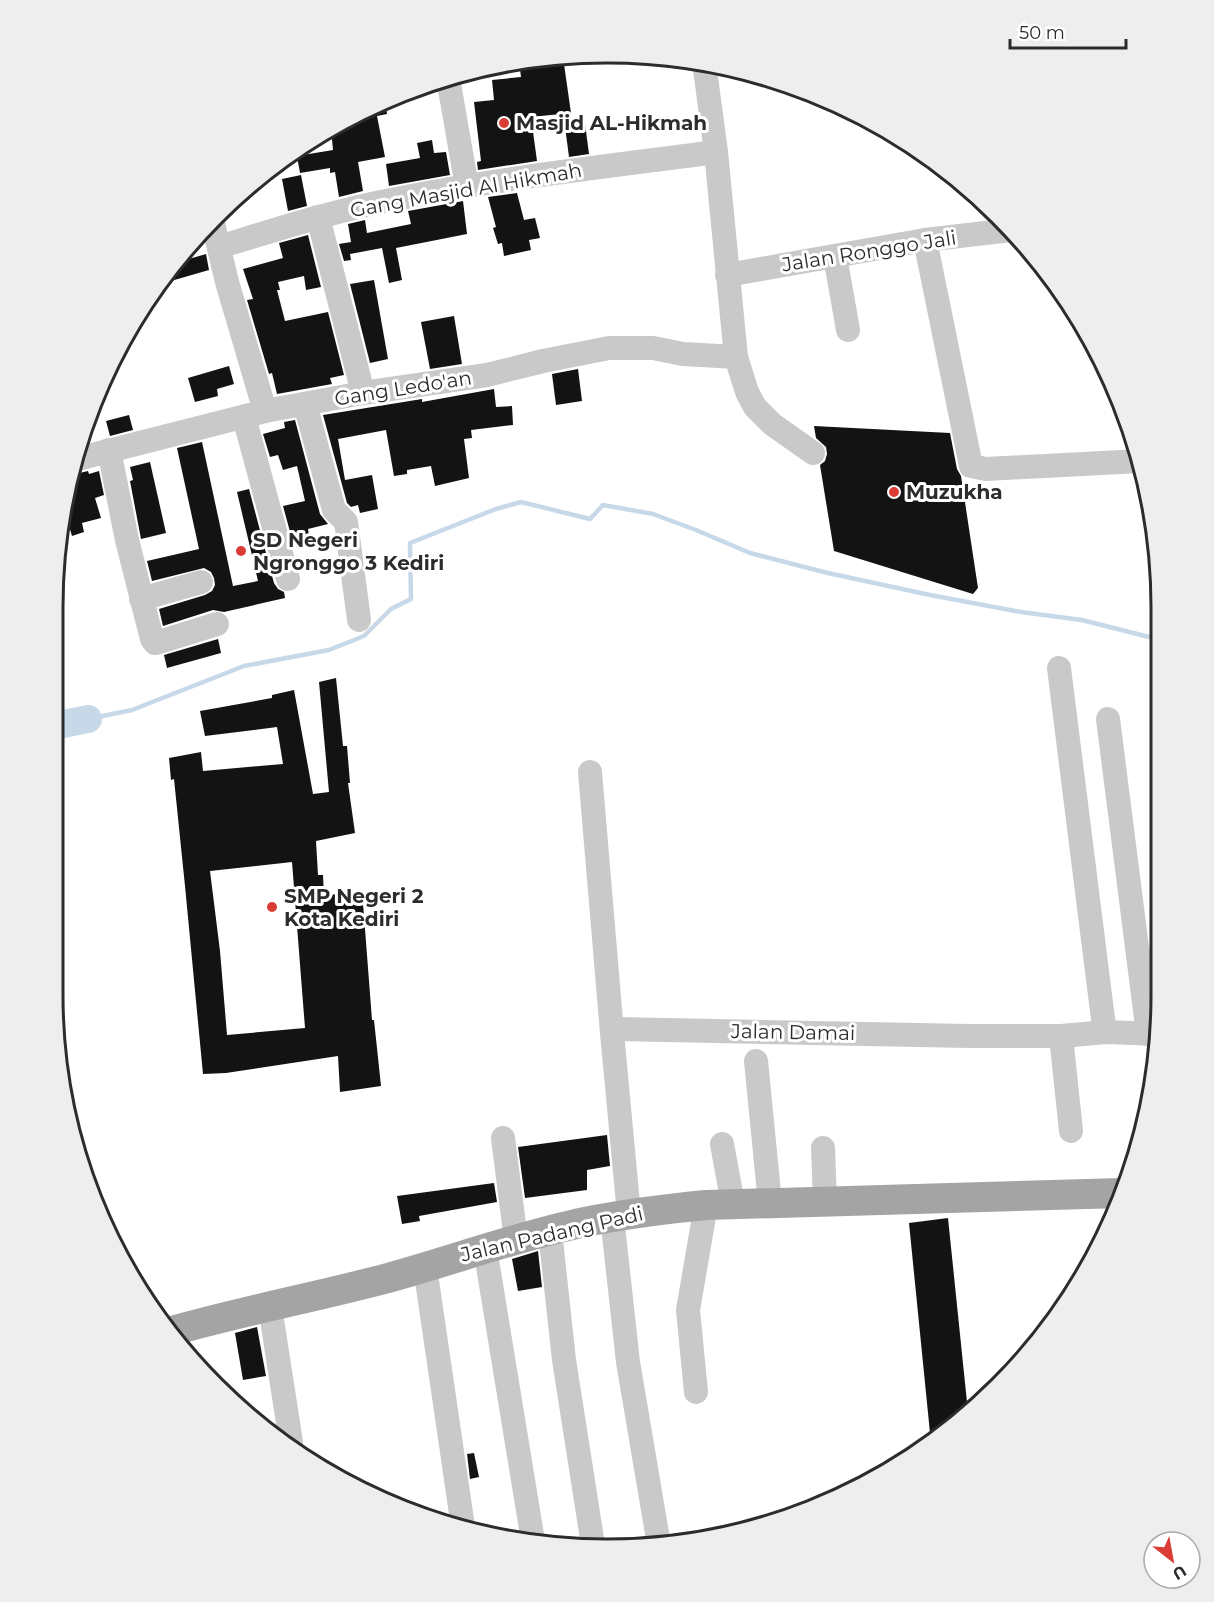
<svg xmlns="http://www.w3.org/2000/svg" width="1214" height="1602" viewBox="0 0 1214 1602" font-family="Montserrat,sans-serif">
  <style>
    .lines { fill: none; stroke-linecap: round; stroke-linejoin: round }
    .stream { stroke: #c7d8e9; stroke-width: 4.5 }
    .river { stroke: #c7d8e9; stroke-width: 28 }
    .building { fill: #131313; fill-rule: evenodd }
    .minor { stroke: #c9c9c9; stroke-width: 24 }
    .major { stroke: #a4a4a4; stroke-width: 30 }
    .poi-dot { fill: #db3d36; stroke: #fff; stroke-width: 2 }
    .labels { text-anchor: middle; stroke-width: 6; stroke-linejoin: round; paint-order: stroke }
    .poi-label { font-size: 20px; font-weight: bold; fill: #2c2c2c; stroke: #fff; text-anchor: start }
    .street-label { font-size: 20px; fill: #2c2c2c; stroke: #fff }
    .rim { fill: none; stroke: #2c2c2c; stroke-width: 3 }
  </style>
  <rect width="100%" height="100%" fill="#fff"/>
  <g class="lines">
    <path class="stream" d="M88 719 132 710 244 666 329 650 364 636 391 609 411 599 410 543 496 509 521 502 590 519 603 505 653 514 696 530 750 553 828 573 930 595 1021 612 1082 620 1157 639"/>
    <path class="river" d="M53 726 88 719"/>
  </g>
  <g class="building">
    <path d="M563 57 571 113 531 117 537 161 478 170 477 162 481 161 474 102 494 100 492 80 521 77 519 61Z"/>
    <path d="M385 100 387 114 377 116 385 157 358 162 363 191 339 197 335 172 330 173V168L300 173 297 156 333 150 331 129 337 126 351 124V118Z"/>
    <path d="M584 116 589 154 569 157 564 119Z"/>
    <path d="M432 140 434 153 446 152 450 175 389 186 386 164 420 158 417 143Z"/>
    <path d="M301 175 307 206 288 211 282 179Z"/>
    <path d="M517 193 524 220 535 218 540 238 529 240 531 250 504 256 502 243 498 244 493 228 496 227 488 197Z"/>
    <path d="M463 201 467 234 396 248 402 280 389 283 382 248 350 254 351 260 344 261 339 244 351 242 348 224 365 220 367 233 411 224 408 211Z"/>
    <path d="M308 235 321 287 306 290 304 276 278 282 280 290H277L285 321 328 312 344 375 330 378 332 384 277 394 272 373 269 374 247 300 253 299 243 269 283 258 279 243Z"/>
    <path d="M206 254 209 270 157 285 175 263Z"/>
    <path d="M374 280 388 359 370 363 350 284Z"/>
    <path d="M454 316 462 364 430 369 421 322Z"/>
    <path d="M229 366 234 384 217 389 218 396 195 402 188 378Z"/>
    <path d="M578 369 582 401 556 405 552 374Z"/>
    <path d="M494 389 496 407 512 406 513 425 471 430 472 438 464 439 469 478 435 486 431 466 407 470V474L394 476 386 430 338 439 345 480 372 475 378 509 360 513 358 505 351 507 347 503 323 415 422 399V402Z"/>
    <path d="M129 415 133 430 110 436 106 421Z"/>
    <path d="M295 420 320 514 328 524 308 529 309 535 292 539 283 506 305 501 297 466 283 470 278 455 270 457 263 434 285 428 284 422Z"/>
    <path d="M814 426 950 433 957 469 961 476 978 588 973 594 834 551 820 465 825 461 827 454 826 447 816 438Z"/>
    <path d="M202 442 233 586 258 581 237 492 249 489 274 583 278 589 284 592 285 598 224 612 213 610 163 626 159 609 205 595 212 591 215 585 214 578 211 572 204 568 152 581 147 561 199 549 177 448Z"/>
    <path d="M150 462 166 533 141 539 130 481 133 480 130 467Z"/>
    <path d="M88 471 89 474 99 471 104 495 95 498 101 518 82 523 84 532 72 536 64 509 68 484 73 483 71 475Z"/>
    <path d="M218 639 221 653 167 668 164 655Z"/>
    <path d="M336 678 343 746H347L350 783H348L355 833 316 841 318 875H323L324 896 362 890 372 1020H374L381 1086 340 1092 338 1056 226 1073 203 1074 185 886 174 779 171 780 169 758 201 752 203 771 283 764 277 727 205 736 200 711 272 698V695L294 690 313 794 329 792 319 682ZM292 862 305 1028 227 1035 220 951 210 871Z"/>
    <path d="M607 1135 610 1166 587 1170V1190L525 1198 518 1147Z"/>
    <path d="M494 1183 497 1202 419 1216 420 1221 402 1224 397 1196Z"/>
    <path d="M948 1218 968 1412 931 1443 909 1223Z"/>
    <path d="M538 1251 542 1287 518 1291 512 1259Z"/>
    <path d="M257 1327 266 1376 243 1380 235 1333Z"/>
    <path d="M474 1453 479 1477 470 1479 467 1454Z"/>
  </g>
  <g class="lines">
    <g class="minor">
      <path d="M704 62 716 152 736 357 747 392 755 407 772 424 813 453"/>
      <path d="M448 78 467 187"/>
      <path d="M318 217 363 393"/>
      <path d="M212 219 227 282 265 411"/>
      <path d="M925 240 971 466 986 469 1140 461"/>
      <path d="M219 247C278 229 336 210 396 199 501 178 610 166 716 152"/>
      <path d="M835 256 848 330"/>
      <path d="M727 275 925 240 1011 230"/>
      <path d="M305 404 334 510 346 522 359 620"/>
      <path d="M244 417 288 579"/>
      <path d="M109 450 127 540 152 639 155 643 159 642 217 624"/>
      <path d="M73 460 265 411 363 393 487 375 543 361 609 348H653L683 354 736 357"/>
      <path d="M141 599 201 582"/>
      <path d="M1059 668 1103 1019 1106 1032"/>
      <path d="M1108 719 1148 1034"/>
      <path d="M590 772 612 1033"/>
      <path d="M1061 1036 1071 1131"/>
      <path d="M756 1061 770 1203"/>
      <path d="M503 1138 516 1240"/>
      <path d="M722 1144 733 1204"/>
      <path d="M823 1148 825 1201"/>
      <path d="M629 1214 612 1033 616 1029 970 1036H1061L1106 1032 1157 1034"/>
      <path d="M612 1217 628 1362 659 1545"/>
      <path d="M550 1231 564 1360 593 1545"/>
      <path d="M485 1248 533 1541"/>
      <path d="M425 1267 463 1527"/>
      <path d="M270 1307 291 1442"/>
      <path d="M696 1392 688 1310 706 1205"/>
    </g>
    <path class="major" d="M172 1331C243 1311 316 1297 388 1278 454 1260 518 1236 585 1222 625 1214 665 1209 706 1205L1122 1193"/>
  </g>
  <g class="poi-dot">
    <circle cx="504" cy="123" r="6"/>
    <circle cx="894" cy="492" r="6"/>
    <circle cx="241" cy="551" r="6"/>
    <circle cx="272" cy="907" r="6"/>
  </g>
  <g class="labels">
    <g class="poi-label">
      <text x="516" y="130">Masjid AL-Hikmah</text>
      <text x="906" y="499">Muzukha</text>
      <text x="253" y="547">SD Negeri<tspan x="253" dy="23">Ngronggo 3 Kediri</tspan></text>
      <text x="284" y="903">SMP Negeri 2<tspan x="284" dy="23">Kota Kediri</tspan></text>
    </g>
    <g class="street-label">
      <text transform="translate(466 190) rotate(-10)" y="7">Gang Masjid Al Hikmah</text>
      <text transform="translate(869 251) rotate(-9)" y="7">Jalan Ronggo Jali</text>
      <text transform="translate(403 388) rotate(-9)" y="7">Gang Ledo'an</text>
      <text transform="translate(793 1032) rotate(1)" y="7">Jalan Damai</text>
      <text transform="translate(552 1234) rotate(-13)" y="7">Jalan Padang Padi</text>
    </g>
  </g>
  <path d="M0 0H1214V1602H0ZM607 63H607A544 544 0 0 1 1151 607V995A544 544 0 0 1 607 1539H607A544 544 0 0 1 63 995V607A544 544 0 0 1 607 63Z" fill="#eee" fill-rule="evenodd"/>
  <path class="rim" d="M607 63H607A544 544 0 0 1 1151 607V995A544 544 0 0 1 607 1539H607A544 544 0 0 1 63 995V607A544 544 0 0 1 607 63Z"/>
  <g transform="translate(1172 1560) rotate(149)"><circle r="28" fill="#ffffff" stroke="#ababab" stroke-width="1.5"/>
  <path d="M0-4.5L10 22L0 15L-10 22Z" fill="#db3d36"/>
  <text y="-9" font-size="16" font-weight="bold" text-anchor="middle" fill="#2c2c2c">U</text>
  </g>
  <path d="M1010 39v9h116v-9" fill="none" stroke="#2c2c2c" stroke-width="3"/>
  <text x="1019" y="39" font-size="18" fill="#2c2c2c" stroke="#ffffff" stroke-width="4.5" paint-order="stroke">50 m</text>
</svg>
